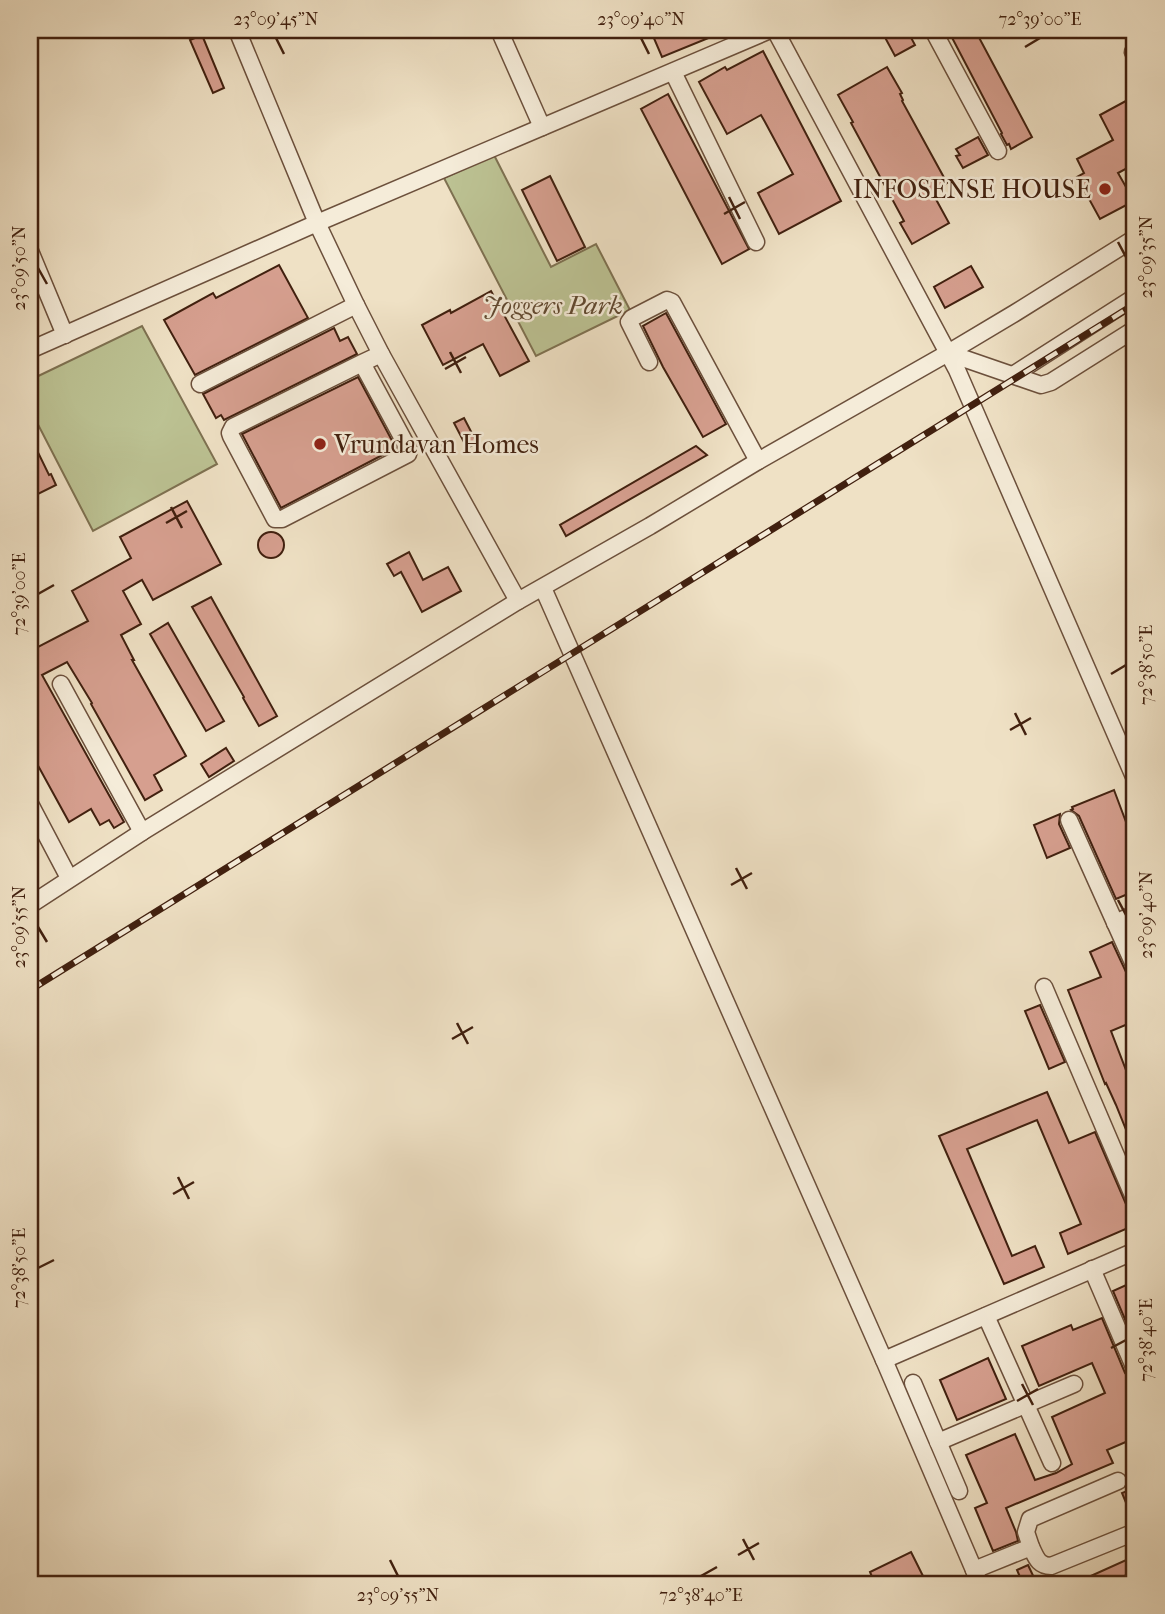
<svg xmlns="http://www.w3.org/2000/svg" width="1165" height="1614" viewBox="0 0 1165 1614" font-family="'IM FELL French Canon',serif">
  <style>
    .green { fill: #bcc293; stroke: #7e7151; stroke-width: 2 }
    .building { fill: #d69f8f; stroke: #41200f; stroke-width: 2 }
    .lines { fill: none; stroke-linecap: round; stroke-linejoin: round }
    .minor-casing { stroke: #6c503c; stroke-width: 19 }
    .minor { stroke: #f5ecd9; stroke-width: 16 }
    .rail-casing { stroke: #41200f; stroke-width: 7 }
    .rail { stroke: #f5ecd9; stroke-width: 4.5; stroke-dasharray: 13; stroke-linecap: butt }
    .ticks { fill: none; stroke: #41200f; stroke-width: 2.5 }
    .poi-dot { fill: #8f2418; stroke: #f5ecd9; stroke-width: 2.5 }
    .labels { text-anchor: middle; stroke-width: 5; stroke-linejoin: round; paint-order: stroke }
    .poi-label { font-size: 26px; fill: #41200f; stroke: #f5ecd9; text-anchor: end }
    .park-label { font-size: 26px; font-style: italic; fill: #604830; stroke: #f5ecd9 }
    .neatline { fill: none; stroke: #41200f; stroke-width: 2.5 }
    .ticks-label { font-size: 18px; text-anchor: middle; fill: #41200f }
  </style>
  <rect width="100%" height="100%" fill="#efe1c5"/>
  <filter id="stains"><feTurbulence type="fractalNoise" baseFrequency=".00286" numOctaves="4"/><feColorMatrix values="0 0 0 0 .2 0 0 0 0 .09 0 0 0 0 .02 0 0 0 .5 -.17"/></filter>
  <radialGradient id="worn" r=".72"><stop offset=".6" stop-color="#630" stop-opacity="0"/><stop offset="1" stop-color="#630" stop-opacity=".3"/></radialGradient>
  <g class="green">
    <path d="M494 155 551 267 596 244 630 310 536 356 444 178Z"/>
    <path d="M142 326 217 464 93 531 30 409V380Z"/>
  </g>
  <g class="building">
    <path d="M669 30H728L662 57 653 36Z"/>
    <path d="M881 30H907L915 45 895 56Z"/>
    <path d="M948 30H975L1032 137 1011 149 1009 144 1007 145 1001 134 1002 133Z"/>
    <path d="M202 35 224 88 213 93 190 40Z"/>
    <path d="M763 51 841 201 779 234 758 193 793 174 765 122 761 115 727 134 699 82 725 67 727 70Z"/>
    <path d="M887 67 902 93 900 94 903 100 902 101 947 183 932 192 949 223 912 244 900 223 904 221 851 123 853 122 838 95Z"/>
    <path d="M668 94 749 249 722 264 641 109Z"/>
    <path d="M1135 96V164L1118 173 1134 201 1100 219 1077 177 1084 173 1077 159 1113 140 1100 115Z"/>
    <path d="M978 137 988 155 963 168 956 156 960 155 956 149Z"/>
    <path d="M550 176 585 247 557 261 522 190Z"/>
    <path d="M279 265 308 318 195 375 164 320 213 293 216 298Z"/>
    <path d="M971 266 983 287 945 308 934 287Z"/>
    <path d="M491 291 529 361 500 376 483 344 443 365 422 325 450 310 451 313Z"/>
    <path d="M666 313 726 424 703 437 663 367 643 326Z"/>
    <path d="M334 328 340 341 348 337 357 354 224 420 221 415 216 418 203 394Z"/>
    <path d="M358 377 396 448 281 508 242 434Z"/>
    <path d="M464 418 477 443 467 448 454 423Z"/>
    <path d="M30 436 49 475 51 474 56 485 30 498Z"/>
    <path d="M696 446 707 455 566 536 560 525Z"/>
    <path d="M187 501 221 564 153 600 142 580 123 591 141 624 121 635 134 660H132L186 756 154 775 162 790 145 800 91 704 92 703 67 662 42 675 124 822 114 828 109 820 100 825 91 809 69 822 30 751V651L88 621 72 591 131 558 120 537Z"/>
    <circle cx="271" cy="545" r="13"/>
    <path d="M409 552 423 580 448 567 461 591 422 612 401 572 394 576 387 564Z"/>
    <path d="M211 597 277 716 259 726 243 698 244 697 192 607Z"/>
    <path d="M168 623 224 721 206 731 150 634Z"/>
    <path d="M226 748 234 761 209 777 201 764Z"/>
    <path d="M1114 790 1135 846V891L1116 899 1079 816 1071 810 1073 809 1072 807Z"/>
    <path d="M1060 814 1059 824 1070 848 1047 858 1034 825Z"/>
    <path d="M1112 942 1126 972 1129 976 1135 977V1021L1111 1031 1131 1083 1133 1082 1135 1088V1152L1116 1105 1106 1083 1105 1084 1068 990 1101 977 1090 952Z"/>
    <path d="M1040 1005 1065 1062 1049 1069 1025 1011Z"/>
    <path d="M1047 1092 1069 1143 1095 1132 1135 1225 1068 1254 1060 1233 1081 1224 1037 1120 967 1149 1012 1256 1035 1246 1044 1267 1004 1284 939 1136Z"/>
    <path d="M1135 1281V1343L1113 1291Z"/>
    <path d="M1102 1318 1125 1373 1129 1378 1135 1379V1438L1107 1450 1113 1463 1006 1508 1016 1532 1018 1541 993 1551 975 1508 987 1503 966 1455 1015 1434 1035 1480 1056 1473 1072 1464 1052 1417 1105 1393 1092 1363 1039 1386 1022 1346 1071 1325 1073 1330Z"/>
    <path d="M988 1358 1006 1399 957 1420 940 1380Z"/>
    <path d="M1135 1488V1522H1134L1122 1493Z"/>
    <path d="M911 1552 927 1584H875L870 1572Z"/>
    <path d="M1135 1556V1571L1129 1574 1106 1584H1073Z"/>
    <path d="M1028 1565 1037 1584H1023L1017 1570Z"/>
  </g>
  <g class="lines">
    <g class="minor-casing">
      <g id="minor">
        <path d="M499 30 542 127"/>
        <path d="M775 30 957 370 1135 779"/>
        <path d="M933 30 998 151"/>
        <path d="M1133 52 1135 51"/>
        <path d="M673 72 756 242"/>
        <path d="M30 251 65 335"/>
        <path d="M30 350 317 223 237 30"/>
        <path d="M948 353 1041 385 1051 382 1135 329"/>
        <path d="M649 362 629 322 632 318 667 300 672 302 758 461"/>
        <path d="M362 363 409 450 408 454 282 519H275L231 436 230 433 233 427 362 363 381 354"/>
        <path d="M1013 375 1135 297"/>
        <path d="M200 384 356 305"/>
        <path d="M543 588 884 1360 980 1584"/>
        <path d="M518 601 381 354 356 305 317 223 770 30"/>
        <path d="M61 684 142 832"/>
        <path d="M30 804 69 878"/>
        <path d="M1069 820 1135 967"/>
        <path d="M30 905 142 832 518 601 650 526 758 461 948 353 1015 313 1135 238"/>
        <path d="M1115 923 1135 914"/>
        <path d="M1044 987 1135 1200"/>
        <path d="M1092 1269 1135 1369"/>
        <path d="M986 1316 1052 1463"/>
        <path d="M884 1360 1135 1251"/>
        <path d="M913 1383 959 1491"/>
        <path d="M938 1442 1074 1384"/>
        <path d="M1031 1547 1026 1532 1030 1519 1118 1481"/>
        <path d="M974 1570 1031 1547C1036 1557 1038 1566 1051 1566L1135 1532"/>
      </g>
    </g>
    <use href="#minor" class="minor"/>
    <g class="rail-casing">
      <path id="rail" d="M30 990 1135 304"/>
    </g>
    <use href="#rail" class="rail"/>
  </g>
  <path class="ticks" d="M276 38 284 54M641 38 649 54M1025 47 1040 38M729 197 740 219M724 214 745 202M1118 242 1126 257M38 268 47 284M450 352 461 373M445 369 466 357M171 507 182 528M166 523 187 511M38 594 54 585M1111 674 1126 665M1015 713 1026 735M1010 730 1031 718M736 868 747 889M731 885 752 873M1118 900 1126 915M38 927 47 942M457 1023 468 1044M452 1039 473 1027M178 1177 189 1199M173 1194 194 1182M38 1268 54 1260M1111 1348 1126 1340M1022 1384 1033 1405M1017 1401 1038 1389M743 1539 754 1560M738 1555 759 1543M390 1560 398 1576M701 1576 717 1567"/>
  <g class="poi-dot">
    <circle cx="1105" cy="189" r="7"/>
    <circle cx="320" cy="444" r="7"/>
  </g>
  <g class="labels">
    <g class="poi-label">
      <text x="1091" y="198">INFOSENSE HOUSE</text>
      <text x="334" y="453" text-anchor="start">Vrundavan Homes</text>
    </g>
    <g class="park-label">
      <text x="553" y="314">Joggers Park</text>
    </g>
  </g>
  <rect width="1165" height="1614" fill="none" stroke="#efe1c5" stroke-width="77"/>
  <rect x="38" y="38" width="1088" height="1538" class="neatline"/>
  <g class="ticks-label">
    <text x="276" y="25">23°09'45"N</text>
    <text x="641" y="25">23°09'40"N</text>
    <text x="1040" y="25">72°39'00"E</text>
    <text transform="translate(1146 257) rotate(-90)" y="6">23°09'35"N</text>
    <text transform="translate(19 268) rotate(-90)" y="6">23°09'50"N</text>
    <text transform="translate(19 594) rotate(-90)" y="6">72°39'00"E</text>
    <text transform="translate(1146 665) rotate(-90)" y="6">72°38'50"E</text>
    <text transform="translate(1146 915) rotate(-90)" y="6">23°09'40"N</text>
    <text transform="translate(19 927) rotate(-90)" y="6">23°09'55"N</text>
    <text transform="translate(19 1268) rotate(-90)" y="6">72°38'50"E</text>
    <text transform="translate(1146 1340) rotate(-90)" y="6">72°38'40"E</text>
    <text x="398" y="1601">23°09'55"N</text>
    <text x="701" y="1601">72°38'40"E</text>
  </g>
  <rect width="100%" height="100%" filter="url(#stains)"/>
  <rect width="100%" height="100%" fill="url(#worn)"/>
</svg>
